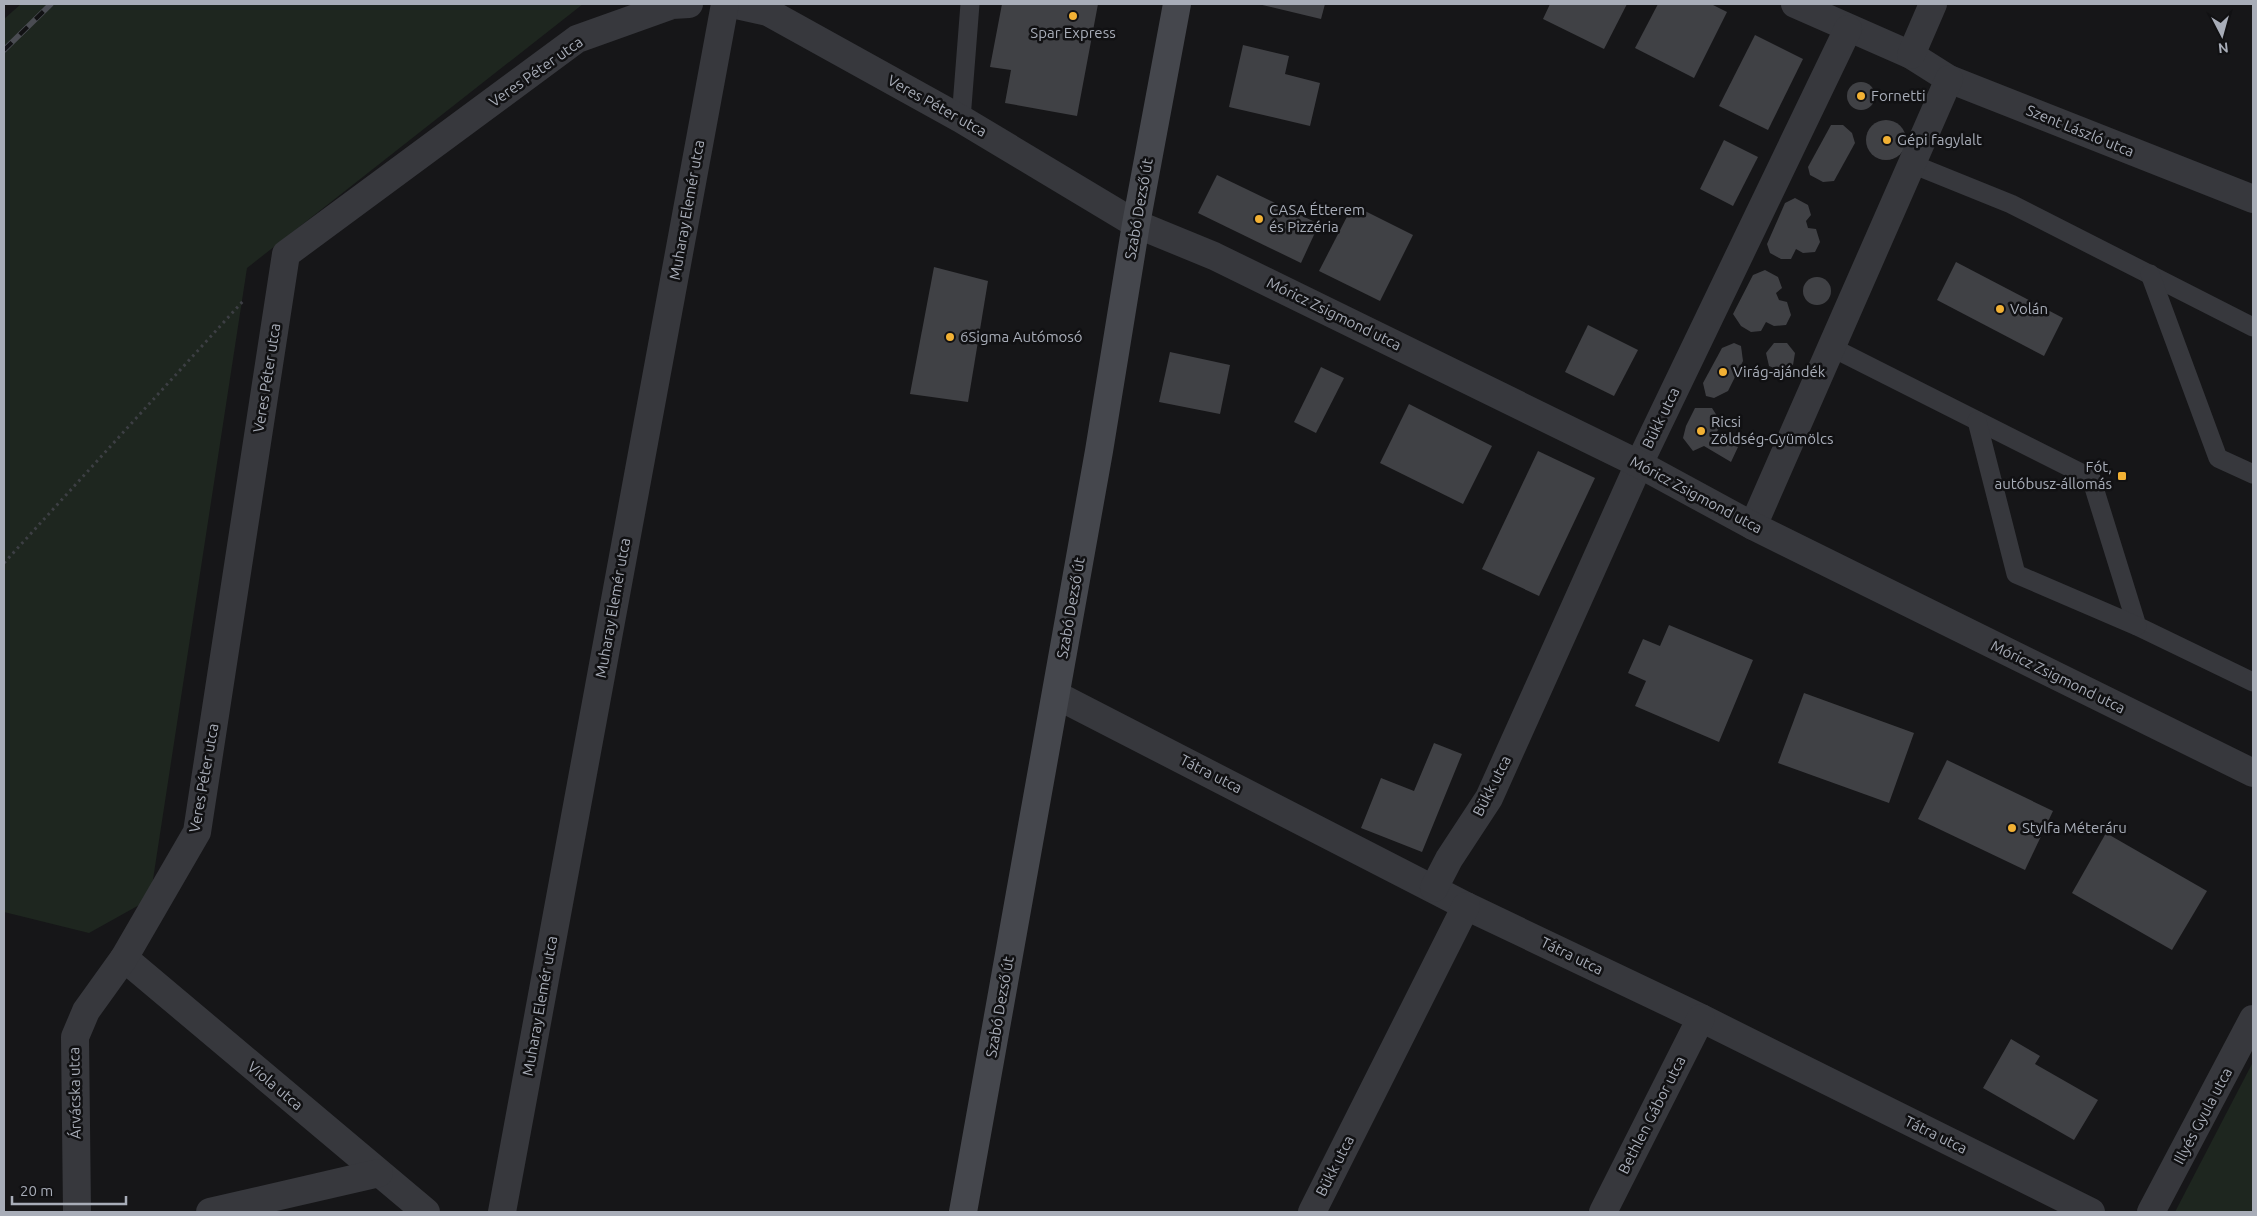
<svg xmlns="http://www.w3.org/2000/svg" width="2257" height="1216" viewBox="0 0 2257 1216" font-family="Ubuntu,sans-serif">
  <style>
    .green { fill: #1e261f }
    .building { fill: #404145 }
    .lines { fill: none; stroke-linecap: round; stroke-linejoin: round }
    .path { stroke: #3d3f44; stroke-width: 3; stroke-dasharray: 2.5 4; stroke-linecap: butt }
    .service { stroke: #37383d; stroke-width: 19 }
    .minor { stroke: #37383d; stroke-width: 28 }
    .tertiary { stroke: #37383d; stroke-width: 28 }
    .secondary { stroke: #45474d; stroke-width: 28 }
    .rail-casing { stroke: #4a4c52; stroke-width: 5.5 }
    .rail { stroke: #111113; stroke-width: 4; stroke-dasharray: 11; stroke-linecap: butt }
    .poi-dot { fill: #f2b134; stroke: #111113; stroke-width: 2 }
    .labels { text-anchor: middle; stroke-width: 5; stroke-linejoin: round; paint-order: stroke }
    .poi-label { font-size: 15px; fill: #a8adb8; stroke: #111113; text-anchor: start }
    .street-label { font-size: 15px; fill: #a8adb8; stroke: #111113 }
  </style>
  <rect width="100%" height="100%" fill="#161618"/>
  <g class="green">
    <path d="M21 4H583L247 268 150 899 89 933 4 912V19Z"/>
    <path d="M2253 1062V1212H2175Z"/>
  </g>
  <g class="building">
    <path d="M1002 4H1098L1077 116 1005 103 1011 70 990 67Z"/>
    <path d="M1258 4H1325L1321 19Z"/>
    <path d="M1550 4H1627L1604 49 1543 19Z"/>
    <path d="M1658 4H1711L1727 12 1694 78 1635 48Z"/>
    <path d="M1755 35 1803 59 1768 130 1719 106Z"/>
    <path d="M1243 45 1289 56 1285 74 1320 83 1310 126 1229 107Z"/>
    <circle cx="1861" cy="96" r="14"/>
    <circle cx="1886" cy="140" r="20"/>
    <path d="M1831 125H1843L1852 133 1855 143 1834 181 1823 182 1810 175 1808 167Z"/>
    <path d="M1724 140 1758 157 1733 206 1700 189Z"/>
    <path d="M1217 175 1319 224 1301 263 1198 213Z"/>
    <path d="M1795 198 1808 205 1811 215 1806 221 1808 228 1816 229 1820 242 1815 252 1803 253 1796 249 1791 259H1781L1770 253 1767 244 1785 203Z"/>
    <path d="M1353 205 1413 235 1380 301 1319 271Z"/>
    <path d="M1956 262 2063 318 2044 356 1937 300Z"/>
    <path d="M934 267 988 281 968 402 910 394Z"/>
    <path d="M1765 270 1778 277 1782 288 1776 293 1779 300 1787 302 1791 315 1786 325 1774 326 1766 322 1761 331 1751 332 1741 326 1733 314 1753 275Z"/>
    <circle cx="1817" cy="291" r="14"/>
    <path d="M1588 325 1638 350 1614 396 1565 372Z"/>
    <path d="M1734 343 1741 346 1743 361 1728 391 1714 398 1706 396 1703 383 1722 348Z"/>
    <path d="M1774 343H1787L1795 353 1793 365 1781 371 1769 366 1766 353Z"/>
    <path d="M1170 352 1230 365 1220 414 1159 402Z"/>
    <path d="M1321 367 1344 378 1316 433 1294 422Z"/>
    <path d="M1409 404 1492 446 1463 504 1380 463Z"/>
    <path d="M1695 408H1712L1722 424 1714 436 1738 447 1731 462 1704 446 1693 451 1683 438 1686 426Z"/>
    <path d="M1538 451 1595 478 1539 596 1482 569Z"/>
    <path d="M1669 625 1753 660 1719 742 1635 706 1646 681 1628 673 1643 639 1660 646Z"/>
    <path d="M1804 693 1914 733 1889 803 1778 763Z"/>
    <path d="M1434 743 1462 754 1422 852 1361 828 1381 778 1414 791Z"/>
    <path d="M1947 760 2053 811 2025 870 1918 819Z"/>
    <path d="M2106 833 2207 891 2172 950 2072 893Z"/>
    <path d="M2011 1039 2040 1056 2035 1064 2098 1100 2074 1140 1983 1088Z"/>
  </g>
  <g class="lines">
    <path class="path" d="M4 563 244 300"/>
    <g class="service">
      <path d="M961 119 970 4"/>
      <path d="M1912 164 2011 204 2253 327"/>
      <path d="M2150 274 2218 458 2253 474"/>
      <path d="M1831 347 2091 478 2137 626 2253 682"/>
      <path d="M1977 421 2016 574 2137 626"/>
    </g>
    <g class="minor">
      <path d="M732 4 768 12 961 119 1136 224"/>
      <path d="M1795 4 1911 55 1949 79 2253 199"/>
      <path d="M1911 55 1933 4"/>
      <path d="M1753 526 1949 79"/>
      <path d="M1056 695 1466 906 1701 1018 2091 1212"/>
      <path d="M1434 888 1449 859 1489 798 1639 464 1848 29"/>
      <path d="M124 958 426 1212"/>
      <path d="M77 1212 75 1037 86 1011 124 958 197 832 286 254 577 39 672 5 689 4"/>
      <path d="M210 1212 379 1173"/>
      <path d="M502 1212 725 4"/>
      <path d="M1312 1212 1466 906"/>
      <path d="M1603 1212 1701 1018"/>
      <path d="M2151 1212 2253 1019"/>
    </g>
    <path class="tertiary" d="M1136 224 1214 256 1639 464 1753 526 2253 773"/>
    <path class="secondary" d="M963 1212 1099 451 1136 224 1177 4"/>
    <g class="rail-casing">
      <path id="rail" d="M4 50 51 4"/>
    </g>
    <use href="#rail" class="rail"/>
  </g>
  <g class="poi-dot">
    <circle cx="1073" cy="16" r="5"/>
    <circle cx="1861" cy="96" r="5"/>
    <circle cx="1887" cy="140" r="5"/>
    <circle cx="1259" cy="219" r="5"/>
    <circle cx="2000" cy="309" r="5"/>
    <circle cx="950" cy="337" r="5"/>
    <circle cx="1723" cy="372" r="5"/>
    <circle cx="1701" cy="431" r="5"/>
    <rect x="2117" y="471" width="10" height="10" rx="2.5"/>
    <circle cx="2012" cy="828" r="5"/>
  </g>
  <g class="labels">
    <g class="poi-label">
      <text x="1073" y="38" text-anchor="middle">Spar Express</text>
      <text x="1871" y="101">Fornetti</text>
      <text x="1897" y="145">Gépi fagylalt</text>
      <text x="1269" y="215">CASA Étterem<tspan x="1269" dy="17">és Pizzéria</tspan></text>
      <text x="2010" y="314">Volán</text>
      <text x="960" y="342">6Sigma Autómosó</text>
      <text x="1733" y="377">Virág-ajándék</text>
      <text x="1711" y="427">Ricsi<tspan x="1711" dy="17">Zöldség-Gyümölcs</tspan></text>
      <text x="2112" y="472" text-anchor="end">Fót,<tspan x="2112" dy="17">autóbusz-állomás</tspan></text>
      <text x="2022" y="833">Stylfa Méteráru</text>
    </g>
    <g class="street-label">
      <text transform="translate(536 72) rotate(-35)" y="5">Veres Péter utca</text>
      <text transform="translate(937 106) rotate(29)" y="5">Veres Péter utca</text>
      <text transform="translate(2080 131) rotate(22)" y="5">Szent László utca</text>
      <text transform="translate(1139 209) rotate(-80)" y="5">Szabó Dezső út</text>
      <text transform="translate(687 210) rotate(-80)" y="5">Muharay Elemér utca</text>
      <text transform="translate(1334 314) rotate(26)" y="5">Móricz Zsigmond utca</text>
      <text transform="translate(267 378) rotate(-81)" y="5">Veres Péter utca</text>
      <text transform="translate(1661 418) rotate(-64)" y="5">Bükk utca</text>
      <text transform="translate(1696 495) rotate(28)" y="5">Móricz Zsigmond utca</text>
      <text transform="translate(613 608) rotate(-80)" y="5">Muharay Elemér utca</text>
      <text transform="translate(1071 608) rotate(-80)" y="5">Szabó Dezső út</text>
      <text transform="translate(2058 677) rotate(26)" y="5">Móricz Zsigmond utca</text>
      <text transform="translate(1211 774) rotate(27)" y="5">Tátra utca</text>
      <text transform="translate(204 778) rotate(-80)" y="5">Veres Péter utca</text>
      <text transform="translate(1492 786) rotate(-63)" y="5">Bükk utca</text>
      <text transform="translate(1572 956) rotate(26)" y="5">Tátra utca</text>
      <text transform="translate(540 1006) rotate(-80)" y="5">Muharay Elemér utca</text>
      <text transform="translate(1000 1007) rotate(-80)" y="5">Szabó Dezső út</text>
      <text transform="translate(275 1086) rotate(40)" y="5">Viola utca</text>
      <text transform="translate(75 1093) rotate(-91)" y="5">Árvácska utca</text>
      <text transform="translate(1652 1115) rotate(-63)" y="5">Bethlen Gábor utca</text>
      <text transform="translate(2203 1116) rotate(-62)" y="5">Illyés Gyula utca</text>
      <text transform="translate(1936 1135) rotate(26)" y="5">Tátra utca</text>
      <text transform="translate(1335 1166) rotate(-63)" y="5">Bükk utca</text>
    </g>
  </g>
  <rect width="2257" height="1216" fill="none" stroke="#a8adb8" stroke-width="10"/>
  <g transform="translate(2222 35) rotate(174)" stroke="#111113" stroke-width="4" paint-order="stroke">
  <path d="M0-4L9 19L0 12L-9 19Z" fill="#a8adb8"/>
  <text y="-8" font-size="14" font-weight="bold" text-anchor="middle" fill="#a8adb8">N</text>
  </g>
  <path d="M12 1196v8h114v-8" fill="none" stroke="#a8adb8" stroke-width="2.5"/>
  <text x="20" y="1196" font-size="15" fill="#a8adb8" stroke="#111113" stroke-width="4" paint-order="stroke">20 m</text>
</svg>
